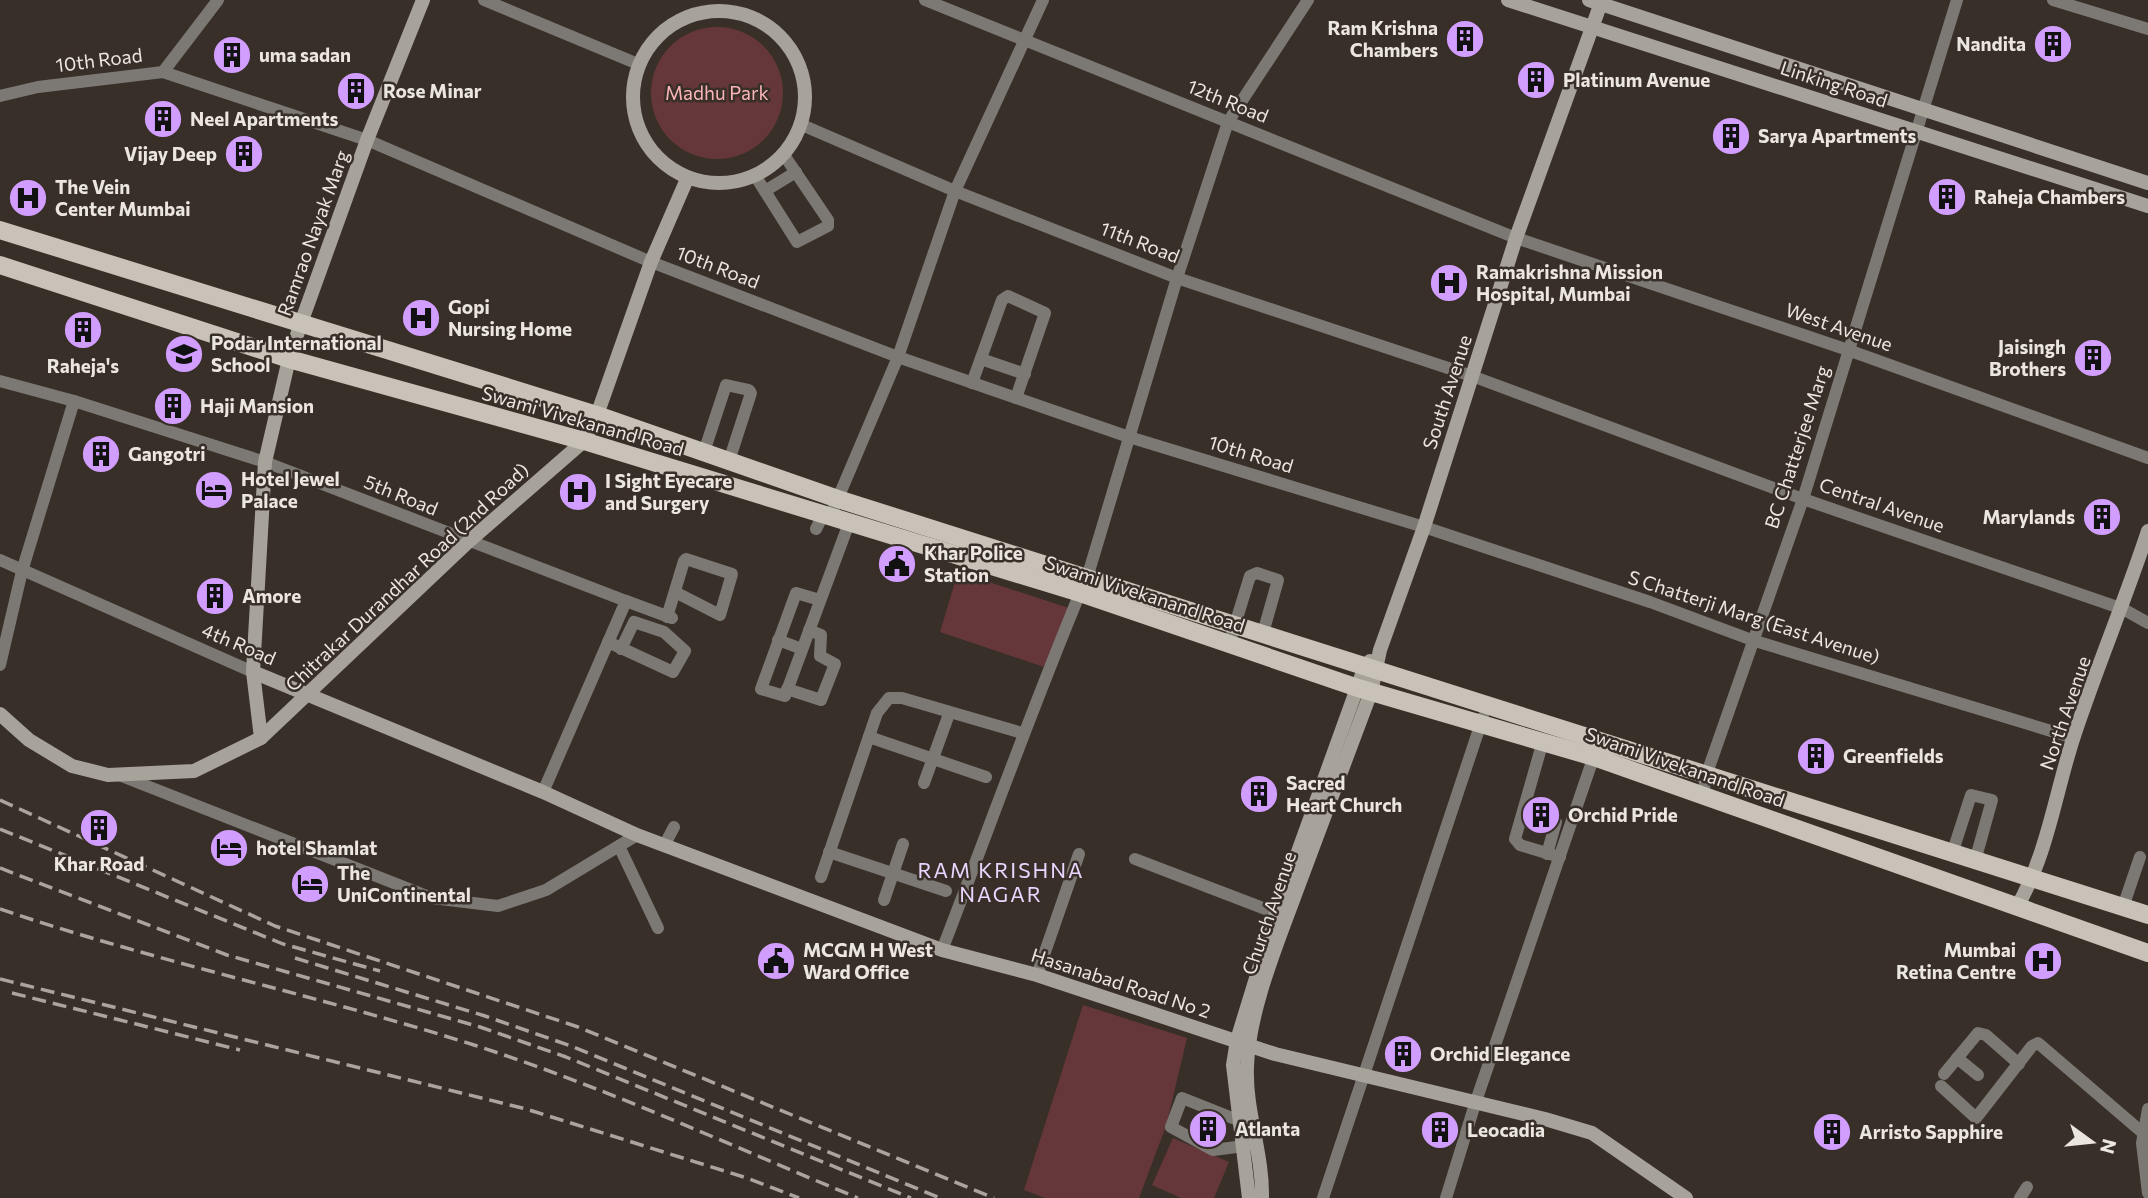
<svg xmlns="http://www.w3.org/2000/svg" width="2148" height="1198" viewBox="0 0 2148 1198" font-family="Commissioner,sans-serif">
  <style>
    .green { fill: #65373b }
    .lines { fill: none; stroke-linecap: round; stroke-linejoin: round }
    .street { stroke: #7c7974; stroke-width: 12 }
    .secondary { stroke: #a7a29a; stroke-width: 14 }
    .primary { stroke: #c8c2b8; stroke-width: 18 }
    .rail { stroke: #aba39e; stroke-width: 3.5; stroke-dasharray: 14 7; stroke-linecap: butt }
    .labels { text-anchor: middle; stroke-width: 5; stroke-linejoin: round; paint-order: stroke }
    .poi-label { font-size: 19px; font-weight: bold; fill: #ece6e1; stroke: #382f28; text-anchor: start }
    .street-label { font-size: 19px; fill: #ece6e1; stroke: #382f28 }
    .park-label { font-size: 19px; fill: #fab5b9; stroke: #382f28 }
    .neighbourhood-label { font-size: 21px; letter-spacing: 2px; fill: #ead5ff; stroke: #382f28 }
  </style>
  <rect width="100%" height="100%" fill="#382f28"/>
  <g class="green">
    <circle cx="717" cy="93" r="66"/>
    <path d="M958 572 1069 608 1044 667 940 632Z"/>
    <path d="M1083 1005 1187 1038 1166 1126 1139 1198H1045L1024 1190Z"/>
    <path d="M1173 1138 1229 1162 1214 1198H1181L1152 1185Z"/>
  </g>
  <g class="lines">
    <g class="street">
      <path d="M484 0 638 64"/>
      <path d="M925 0 1516 238 1848 350 2148 458"/>
      <path d="M2053 0 2148 29"/>
      <path d="M163 72 218 0"/>
      <path d="M0 96 38 87 163 72 367 140 651 262 898 357 1129 437 1424 527 1650 602 1752 640 2074 738"/>
      <path d="M802 125 955 191 1177 278 1472 376 1803 499 2123 609 2148 623"/>
      <path d="M756 177 797 242 828 226V220L784 155"/>
      <path d="M765 191 796 172"/>
      <path d="M981 359 1025 374"/>
      <path d="M0 381 74 401 265 462 626 601 543 792"/>
      <path d="M972 383 1002 300 1008 296 1045 313 1016 398"/>
      <path d="M704 452 726 385 749 390 751 393 729 461"/>
      <path d="M830 517 898 357 955 191 1043 0"/>
      <path d="M816 529 823 515"/>
      <path d="M0 560 253 672"/>
      <path d="M1087 578 1177 278 1228 122 1308 0"/>
      <path d="M820 600 796 593 761 689 785 696 849 523"/>
      <path d="M626 601 672 618"/>
      <path d="M667 617 684 561 686 559 732 574 720 615 675 592"/>
      <path d="M778 640 802 649"/>
      <path d="M608 642 673 672 685 651 664 632 634 622 621 649"/>
      <path d="M1229 644 1250 576 1257 573 1278 580 1263 633"/>
      <path d="M0 665 22 571 74 401"/>
      <path d="M787 689 821 700 835 664 820 656 821 635 809 630"/>
      <path d="M869 737 986 777"/>
      <path d="M1543 741 1515 839 1520 845 1560 857"/>
      <path d="M119 775 432 898 498 906 546 890 637 835"/>
      <path d="M924 783 949 714"/>
      <path d="M1703 794 1706 776 1803 499 1957 0"/>
      <path d="M619 846 658 928"/>
      <path d="M664 846 674 827"/>
      <path d="M829 852 946 891"/>
      <path d="M1547 854 1556 822"/>
      <path d="M1952 854 1971 795 1992 800 1975 861"/>
      <path d="M1135 859 1276 913"/>
      <path d="M821 877 877 713 889 698H902L1022 733"/>
      <path d="M884 900 903 844"/>
      <path d="M2123 907 2140 857"/>
      <path d="M942 950C988 831 1031 711 1080 593"/>
      <path d="M1037 975 1079 854"/>
      <path d="M1957 1058 1978 1075"/>
      <path d="M1944 1074 1978 1033 1986 1035 2019 1064"/>
      <path d="M1941 1086 1976 1118 2032 1046 2038 1043 2143 1133"/>
      <path d="M2148 1109 2142 1143 2148 1193"/>
      <path d="M1240 1121 1182 1098 1171 1127 1213 1150 1252 1145"/>
      <path d="M1323 1198 1483 717"/>
      <path d="M1446 1198 1475 1104 1596 750"/>
      <path d="M2020 1198 2027 1187"/>
    </g>
    <g class="secondary">
      <path d="M1508 0 2148 206"/>
      <path d="M1589 0 2148 183"/>
      <circle cx="719" cy="97" r="86"/>
      <path d="M253 672 543 792 637 835 942 950 1037 975 1275 1054 1545 1119 1592 1133 1686 1198"/>
      <path d="M0 714 29 740 72 766 108 775 194 771 261 738 468 542 584 441 597 415 651 262 687 179"/>
      <path d="M261 738 253 672 265 462 289 359 301 323 367 140 423 0"/>
      <path d="M2017 907C2047 855 2055 795 2073 739 2096 669 2125 601 2148 531"/>
      <path d="M1249 1198 1233 1065 1237 1040 1276 913 1365 666 1370 661"/>
      <path d="M1262 1198C1263 1153 1245 1111 1247 1066 1249 1010 1277 944 1296 892 1321 825 1346 759 1371 692L1380 650 1424 527 1516 238 1602 0"/>
    </g>
    <g class="primary">
      <path d="M0 230 597 415 838 499 2148 915"/>
      <path d="M0 265 289 359 584 441 1080 593 1358 688 1594 757 2148 953"/>
    </g>
    <g class="rail">
      <path d="M0 800 275 926 578 1027 994 1198"/>
      <path d="M0 829 283 944 380 971"/>
      <path d="M0 868 227 955 480 1027 566 1057 911 1198"/>
      <path d="M0 909C156 962 317 995 474 1045 605 1087 731 1146 858 1198"/>
      <path d="M295 958 485 1016 571 1046 940 1198"/>
      <path d="M0 979 526 1109 747 1178 799 1198"/>
      <path d="M12 993 240 1050"/>
    </g>
  </g>
  <defs>
    <g id="building-disc" transform="scale(2.0125)"><circle r="9.5" fill="#d19dfe" stroke="#382f28"/><path d="M-4-6H4V6H1V3H-1V6H-4ZM-2.5-4.3h1.7v1.8h-1.7ZM.8-4.3h1.7v1.8H.8ZM-2.5-1h1.7V.8h-1.7ZM.8-1h1.7V.8H.8Z" fill="#111"/></g>
    <g id="hospital-disc" transform="scale(2.0125)"><circle r="9.5" fill="#d19dfe" stroke="#382f28"/><path d="M-5-5h3v3.5h4V-5h3V5h-3V1.5h-4V5h-3Z" fill="#111"/></g>
    <g id="school-disc" transform="scale(2.0125)"><circle r="9.5" fill="#d19dfe" stroke="#382f28"/><path d="M0-5L7-2L0 1L-7-2ZM-4 1L0 2.5L4 1V4Q0 6-4 4Z" fill="#111"/></g>
    <g id="hotel-disc" transform="scale(2.0125)"><circle r="9.5" fill="#d19dfe" stroke="#382f28"/><path d="M-6-4.5h1.5V1H6V5H4.5V3h-9V5H-6ZM-4 0a1.8 1.8 0 1 1 3.6 0ZM.5 0V-2.5h3Q6-2.5 6 0Z" fill="#111"/></g>
    <g id="civic-disc" transform="scale(2.0125)"><circle r="9.5" fill="#d19dfe" stroke="#382f28"/><path d="M-.6-6.5H3V-4.5H.6V-3L4-1V1h2V6H-6V1h2V-1L-.6-3ZM-1.2 2.5V6h2.4V2.5Z" fill="#111"/></g>
  </defs>
  <g fill-rule="evenodd">
    <use href="#building-disc" x="1465" y="39"/>
    <use href="#building-disc" x="2053" y="44"/>
    <use href="#building-disc" x="232" y="55"/>
    <use href="#building-disc" x="1536" y="80"/>
    <use href="#building-disc" x="356" y="91"/>
    <use href="#building-disc" x="163" y="119"/>
    <use href="#building-disc" x="1731" y="136"/>
    <use href="#building-disc" x="244" y="154"/>
    <use href="#building-disc" x="1947" y="197"/>
    <use href="#hospital-disc" x="28" y="198"/>
    <use href="#hospital-disc" x="1449" y="283"/>
    <use href="#hospital-disc" x="421" y="318"/>
    <use href="#building-disc" x="83" y="330"/>
    <use href="#school-disc" x="184" y="354"/>
    <use href="#building-disc" x="2093" y="358"/>
    <use href="#building-disc" x="173" y="406"/>
    <use href="#building-disc" x="101" y="454"/>
    <use href="#hotel-disc" x="214" y="490"/>
    <use href="#hospital-disc" x="578" y="492"/>
    <use href="#building-disc" x="2102" y="517"/>
    <use href="#civic-disc" x="897" y="564"/>
    <use href="#building-disc" x="215" y="596"/>
    <use href="#building-disc" x="1816" y="756"/>
    <use href="#building-disc" x="1259" y="794"/>
    <use href="#building-disc" x="1541" y="815"/>
    <use href="#building-disc" x="99" y="828"/>
    <use href="#hotel-disc" x="229" y="848"/>
    <use href="#hotel-disc" x="310" y="884"/>
    <use href="#civic-disc" x="776" y="961"/>
    <use href="#hospital-disc" x="2043" y="961"/>
    <use href="#building-disc" x="1403" y="1054"/>
    <use href="#building-disc" x="1208" y="1129"/>
    <use href="#building-disc" x="1440" y="1130"/>
    <use href="#building-disc" x="1832" y="1132"/>
  </g>
  <g class="labels">
    <g class="poi-label">
      <text x="1438" y="35" text-anchor="end">Ram Krishna<tspan x="1438" dy="22">Chambers</tspan></text>
      <text x="2026" y="51" text-anchor="end">Nandita</text>
      <text x="259" y="62">uma sadan</text>
      <text x="1563" y="87">Platinum Avenue</text>
      <text x="383" y="98">Rose Minar</text>
      <text x="190" y="126">Neel Apartments</text>
      <text x="1758" y="143">Sarya Apartments</text>
      <text x="217" y="161" text-anchor="end">Vijay Deep</text>
      <text x="55" y="194">The Vein<tspan x="55" dy="22">Center Mumbai</tspan></text>
      <text x="1974" y="204">Raheja Chambers</text>
      <text x="1476" y="279">Ramakrishna Mission<tspan x="1476" dy="22">Hospital, Mumbai</tspan></text>
      <text x="448" y="314">Gopi<tspan x="448" dy="22">Nursing Home</tspan></text>
      <text x="211" y="350">Podar International<tspan x="211" dy="22">School</tspan></text>
      <text x="2066" y="354" text-anchor="end">Jaisingh<tspan x="2066" dy="22">Brothers</tspan></text>
      <text x="83" y="373" text-anchor="middle">Raheja's</text>
      <text x="200" y="413">Haji Mansion</text>
      <text x="128" y="461">Gangotri</text>
      <text x="241" y="486">Hotel Jewel<tspan x="241" dy="22">Palace</tspan></text>
      <text x="605" y="488">I Sight Eyecare<tspan x="605" dy="22">and Surgery</tspan></text>
      <text x="2075" y="524" text-anchor="end">Marylands</text>
      <text x="924" y="560">Khar Police<tspan x="924" dy="22">Station</tspan></text>
      <text x="242" y="603">Amore</text>
      <text x="1843" y="763">Greenfields</text>
      <text x="1286" y="790">Sacred<tspan x="1286" dy="22">Heart Church</tspan></text>
      <text x="1568" y="822">Orchid Pride</text>
      <text x="256" y="855">hotel Shamlat</text>
      <text x="99" y="871" text-anchor="middle">Khar Road</text>
      <text x="337" y="880">The<tspan x="337" dy="22">UniContinental</tspan></text>
      <text x="803" y="957">MCGM H West<tspan x="803" dy="22">Ward Office</tspan></text>
      <text x="2016" y="957" text-anchor="end">Mumbai<tspan x="2016" dy="22">Retina Centre</tspan></text>
      <text x="1430" y="1061">Orchid Elegance</text>
      <text x="1235" y="1136">Atlanta</text>
      <text x="1467" y="1137">Leocadia</text>
      <text x="1859" y="1139">Arristo Sapphire</text>
    </g>
    <g class="street-label">
      <text transform="translate(99 60) rotate(-7)" y="7">10th Road</text>
      <text transform="translate(1834 84) rotate(18)" y="7">Linking Road</text>
      <text transform="translate(1228 101) rotate(22)" y="7">12th Road</text>
      <text transform="translate(313 233) rotate(-70)" y="7">Ramrao Nayak Marg</text>
      <text transform="translate(1140 242) rotate(21)" y="7">11th Road</text>
      <text transform="translate(718 267) rotate(21)" y="7">10th Road</text>
      <text transform="translate(1839 327) rotate(19)" y="7">West Avenue</text>
      <text transform="translate(1447 392) rotate(-72)" y="7">South Avenue</text>
      <text transform="translate(583 421) rotate(16)" y="7">Swami Vivekanand Road</text>
      <text transform="translate(1797 447) rotate(-72)" y="7">BC Chatterjee Marg</text>
      <text transform="translate(1251 454) rotate(17)" y="7">10th Road</text>
      <text transform="translate(401 495) rotate(22)" y="7">5th Road</text>
      <text transform="translate(1882 505) rotate(19)" y="7">Central Avenue</text>
      <text transform="translate(407 577) rotate(-43)" y="7">Chitrakar Durandhar Road (2nd Road)</text>
      <text transform="translate(1145 594) rotate(18)" y="7">Swami Vivekanand Road</text>
      <text transform="translate(1754 617) rotate(18)" y="7">S Chatterji Marg (East Avenue)</text>
      <text transform="translate(239 644) rotate(23)" y="7">4th Road</text>
      <text transform="translate(2065 713) rotate(-71)" y="7">North Avenue</text>
      <text transform="translate(1685 767) rotate(19)" y="7">Swami Vivekanand Road</text>
      <text transform="translate(1269 913) rotate(-71)" y="7">Church Avenue</text>
      <text transform="translate(1121 983) rotate(18)" y="7">Hasanabad Road No 2</text>
    </g>
    <g class="park-label">
      <text x="717" y="100">Madhu Park</text>
    </g>
    <g class="neighbourhood-label">
      <text x="1001" y="878">RAM KRISHNA<tspan x="1001" dy="24">NAGAR</tspan></text>
    </g>
  </g>
  <g transform="translate(2092 1142) rotate(105)" stroke="#382f28" stroke-width="5" paint-order="stroke">
  <path d="M0-5L12 26L0 18L-12 26Z" fill="#ece6e1"/>
  <text y="-10" font-size="19" font-weight="bold" text-anchor="middle" fill="#ece6e1">N</text>
  </g>
</svg>
